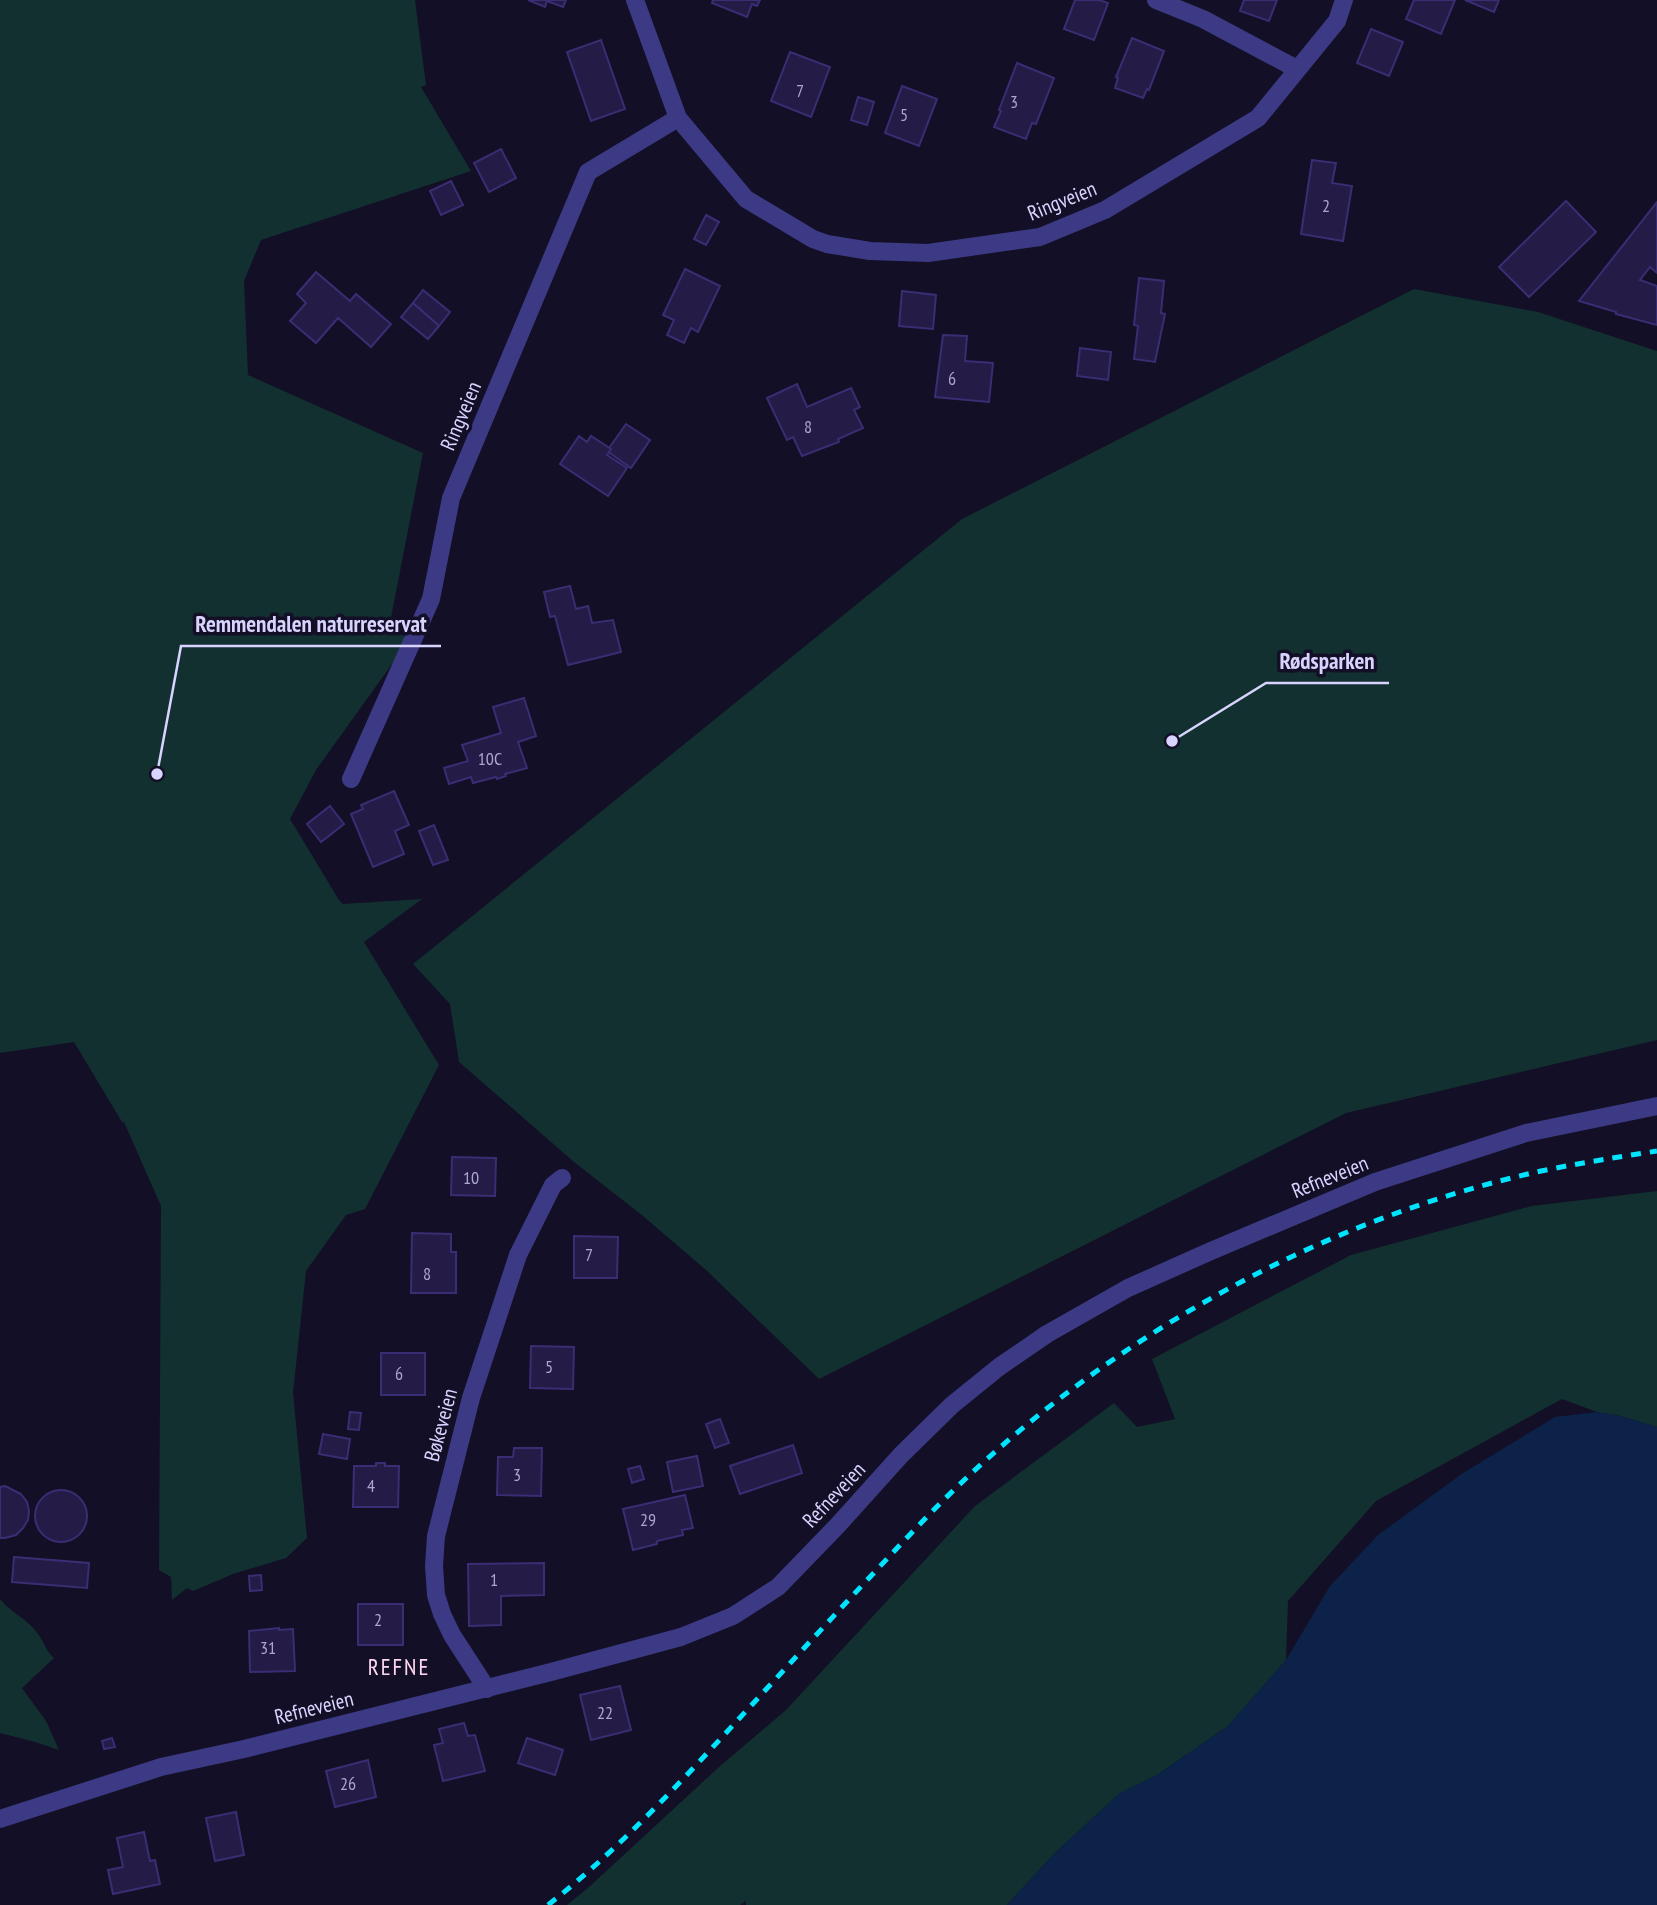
<svg xmlns="http://www.w3.org/2000/svg" width="1657" height="1905" viewBox="0 0 1657 1905" font-family="'PT Sans Narrow',sans-serif">
  <style>
    .green { fill: #12302f }
    .water { fill: #0c2248 }
    .building { fill: #241b47; stroke: #3b2d73; stroke-width: 2 }
    .lines { fill: none; stroke-linecap: round; stroke-linejoin: round }
    .minor { stroke: #3d3a85; stroke-width: 18 }
    .rail { stroke: #00e5ff; stroke-width: 5; stroke-dasharray: 10 9; stroke-linecap: butt }
    .labels { text-anchor: middle; stroke-width: 7; stroke-linejoin: round; paint-order: stroke }
    .number-label { font-size: 18px; fill: #aca6d1 }
    .street-label { font-size: 21px; fill: #d9d4ff; stroke: #130f26 }
    .neighbourhood-label { font-size: 23px; letter-spacing: 2px; fill: #ffd6f0; stroke: #130f26 }
    .leader { fill: none; stroke: #d9d4ff; stroke-width: 2.5 }
    .callout-dot { fill: #d9d4ff; stroke: #130f26; stroke-width: 2.5 }
    .callout-label { font-size: 23px; text-anchor: middle; font-weight: bold; fill: #d9d4ff; stroke: #130f26; stroke-width: 7; stroke-linejoin: round; paint-order: stroke }
  </style>
  <rect width="100%" height="100%" fill="#130f26"/>
  <g class="green">
    <path d="M0 0H415L426 85 421 87 471 171 261 240 244 281 248 375 423 453 389 628 410 639 316 770 290 819 339 900 343 904 422 899 364 942 439 1065 365 1209 346 1215 306 1271 293 1393 307 1538 286 1558 233 1574 193 1591 187 1588 172 1600 171 1577 159 1570 161 1206 124 1122H122L74 1042 0 1053Z"/>
    <path d="M1414 289 1538 312 1657 351V1040L1346 1113 819 1379 706 1270 643 1216 574 1162 459 1062 450 1004 413 964 962 519Z"/>
    <path d="M1657 1191V1427L1620 1416 1597 1412 1562 1399 1376 1501 1288 1601 1286 1660 1228 1726 1157 1775 1120 1793 1054 1854 1007 1905H746V1901L740 1905H567L589 1887 719 1767 786 1710 975 1506 1114 1403 1137 1427 1175 1419 1152 1359 1351 1255 1532 1206Z"/>
    <path d="M0 1599C11 1613 28 1619 38 1634 44 1642 46 1651 54 1658L22 1688 46 1721 59 1750 35 1742 0 1733Z"/>
  </g>
  <path class="water" d="M1597 1412 1620 1416 1657 1427V1905H1007L1054 1854 1120 1793 1157 1775 1228 1726 1286 1660 1330 1586 1378 1535 1463 1473 1555 1417Z"/>
  <g class="building">
    <path d="M528 0H566L563 7 547 1 545 7Z"/>
    <path d="M713 0H760L757 6 752 4 747 17 712 3Z"/>
    <path d="M1075 0H1099L1108 3 1094 40 1064 29Z"/>
    <path d="M1244 0H1277L1269 21 1240 11Z"/>
    <path d="M1414 0H1455L1441 34 1406 19Z"/>
    <path d="M1465 0H1499L1494 12Z"/>
    <path d="M1371 29 1403 42 1389 76 1357 63Z"/>
    <path d="M1132 38 1164 51 1149 90 1147 89 1143 98 1115 88 1118 78 1116 77Z"/>
    <path d="M601 40 625 109 591 121 567 52Z"/>
    <path d="M790 52 830 67 811 117 771 101Z"/>
    <path d="M1017 63 1054 78 1036 124 1032 123 1026 139 994 127 1001 111 999 110Z"/>
    <path d="M902 86 937 99 919 146 885 133Z"/>
    <path d="M858 97 874 102 867 125 851 120Z"/>
    <path d="M501 149 516 178 489 192 474 163Z"/>
    <path d="M1312 160 1336 163 1332 183 1352 186 1343 241 1301 234Z"/>
    <path d="M451 181 463 205 441 215 430 191Z"/>
    <path d="M1566 201 1596 232 1529 297 1499 267Z"/>
    <path d="M1657 202V273L1650 267 1640 280 1657 286V325L1616 314V312L1579 301Z"/>
    <path d="M706 215 719 222 706 245 694 239Z"/>
    <path d="M685 269 720 286 698 332 691 328 684 343 667 335 674 320 663 315Z"/>
    <path d="M316 272 350 301 356 294 391 324 371 347 338 318 316 343 290 321 306 303 297 294Z"/>
    <path d="M1139 278 1164 281 1161 313 1165 314 1155 362 1134 359 1138 326 1134 325Z"/>
    <path d="M423 290 450 312 439 326 413 303Z"/>
    <path d="M902 291 936 295 933 329 899 326Z"/>
    <path d="M413 303 439 326 428 339 401 317Z"/>
    <path d="M943 335 967 336 965 361 993 363 989 402 935 397Z"/>
    <path d="M1080 348 1111 352 1108 380 1077 376Z"/>
    <path d="M797 384 807 407 851 388 860 407 854 410 863 428 838 439 839 442 802 456 793 437 787 440 767 398Z"/>
    <path d="M626 424 650 440 631 468 607 451Z"/>
    <path d="M579 436 587 442 591 436 611 449 607 455 627 468 608 496 560 464Z"/>
    <path d="M570 586 576 609 588 606 592 623 613 620 621 652 568 665 555 616 550 617 544 592Z"/>
    <path d="M524 698 536 736 518 742 527 768 505 774 506 776 497 779 496 777 473 783 471 777 449 784 444 768 468 761 462 745 501 733 493 707Z"/>
    <path d="M394 791 409 825 395 831 404 854 373 867 351 814 363 809 361 805Z"/>
    <path d="M330 806 344 824 321 842 307 824Z"/>
    <path d="M434 825 448 860 433 865 419 831Z"/>
    <path d="M452 1157 496 1158 495 1196 451 1195Z"/>
    <path d="M412 1233 451 1234V1252H456V1293H411Z"/>
    <path d="M574 1236 618 1237 617 1278H574Z"/>
    <path d="M531 1346 574 1347 573 1389 530 1388Z"/>
    <rect x="381" y="1353" width="44" height="42"/>
    <path d="M350 1412 361 1413 359 1430 348 1429Z"/>
    <path d="M720 1419 729 1443 715 1448 706 1424Z"/>
    <path d="M323 1434 350 1439 347 1459 319 1454Z"/>
    <path d="M793 1445 802 1473 740 1494 730 1466Z"/>
    <path d="M514 1448H542L541 1496 497 1495 498 1457H513Z"/>
    <path d="M697 1456 703 1486 673 1492 667 1462Z"/>
    <path d="M376 1463H385V1466H399L398 1507H353L354 1466H376Z"/>
    <path d="M640 1466 644 1479 632 1483 628 1469Z"/>
    <path d="M5 1486 21 1494 27 1502 29 1511 28 1520 23 1528 16 1535 5 1538H0V1487Z"/>
    <circle cx="61" cy="1516" r="26"/>
    <path d="M685 1495 693 1528 682 1530 683 1535 657 1541V1544L633 1550 623 1509Z"/>
    <path d="M14 1557 89 1563 87 1588 12 1582Z"/>
    <path d="M544 1563V1595L501 1596V1625L469 1626 468 1564Z"/>
    <path d="M261 1575 262 1590 250 1591 249 1576Z"/>
    <rect x="358" y="1604" width="45" height="41"/>
    <path d="M279 1628V1630L293 1629 295 1671 250 1672 249 1631Z"/>
    <path d="M620 1686 631 1730 591 1740 580 1695Z"/>
    <path d="M464 1723 468 1736 475 1735 485 1771 443 1781 434 1745 443 1743 439 1729Z"/>
    <path d="M112 1738 115 1747 104 1749 102 1741Z"/>
    <path d="M527 1738 563 1750 555 1775 518 1763Z"/>
    <path d="M368 1760 376 1797 335 1807 326 1771Z"/>
    <path d="M236 1812 244 1855 215 1861 206 1818Z"/>
    <path d="M144 1832 150 1861 155 1860 160 1884 113 1894 108 1870 123 1867 117 1838Z"/>
  </g>
  <g class="lines">
    <g class="minor">
      <path d="M635 0 678 118 746 199 813 239 827 244 870 251 928 253 1040 237 1105 210 1258 118 1337 21 1344 0"/>
      <path d="M1156 0 1203 19 1297 69"/>
      <path d="M351 779 431 599 451 498 588 172 678 118"/>
      <path d="M487 1689 452 1635 442 1614 436 1595 434 1566 436 1536 471 1398 518 1255 553 1185 562 1178"/>
      <path d="M0 1819 161 1767 244 1749 551 1672 681 1637 733 1616 778 1587 838 1525 901 1455 952 1405 999 1367 1047 1334 1128 1288 1211 1251 1375 1182 1526 1133 1657 1106"/>
    </g>
    <path class="rail" d="M548 1905C617 1851 677 1786 736 1722 797 1656 857 1590 919 1525 1085 1351 1306 1223 1541 1171 1580 1163 1618 1157 1657 1151"/>
  </g>
  <g class="labels">
    <g class="number-label">
      <text x="800" y="97">7</text>
      <text x="1014" y="108">3</text>
      <text x="904" y="121">5</text>
      <text x="1326" y="212">2</text>
      <text x="952" y="385">6</text>
      <text x="808" y="433">8</text>
      <text x="490" y="765">10C</text>
      <text x="471" y="1184">10</text>
      <text x="589" y="1261">7</text>
      <text x="427" y="1280">8</text>
      <text x="549" y="1373">5</text>
      <text x="399" y="1380">6</text>
      <text x="517" y="1481">3</text>
      <text x="371" y="1492">4</text>
      <text x="648" y="1526">29</text>
      <text x="494" y="1586">1</text>
      <text x="378" y="1626">2</text>
      <text x="268" y="1654">31</text>
      <text x="605" y="1719">22</text>
      <text x="348" y="1790">26</text>
    </g>
    <g class="street-label">
      <text transform="translate(1062 201) rotate(-22)" y="7">Ringveien</text>
      <text transform="translate(461 416) rotate(-67)" y="7">Ringveien</text>
      <text transform="translate(1330 1177) rotate(-22)" y="7">Refneveien</text>
      <text transform="translate(441 1425) rotate(-75)" y="7">Bøkeveien</text>
      <text transform="translate(834 1495) rotate(-47)" y="7">Refneveien</text>
      <text transform="translate(314 1708) rotate(-14)" y="7">Refneveien</text>
    </g>
    <g class="neighbourhood-label">
      <text x="399" y="1675">REFNE</text>
    </g>
  </g>
  <path class="leader" d="M157 774L181 646H441M1172 741L1266 683H1389"/>
  <g class="callout-dot">
    <circle cx="157" cy="774" r="7"/>
    <circle cx="1172" cy="741" r="7"/>
  </g>
  <g class="callout-label">
    <text x="311" y="632">Remmendalen naturreservat</text>
    <text x="1327" y="669">Rødsparken</text>
  </g>
</svg>
